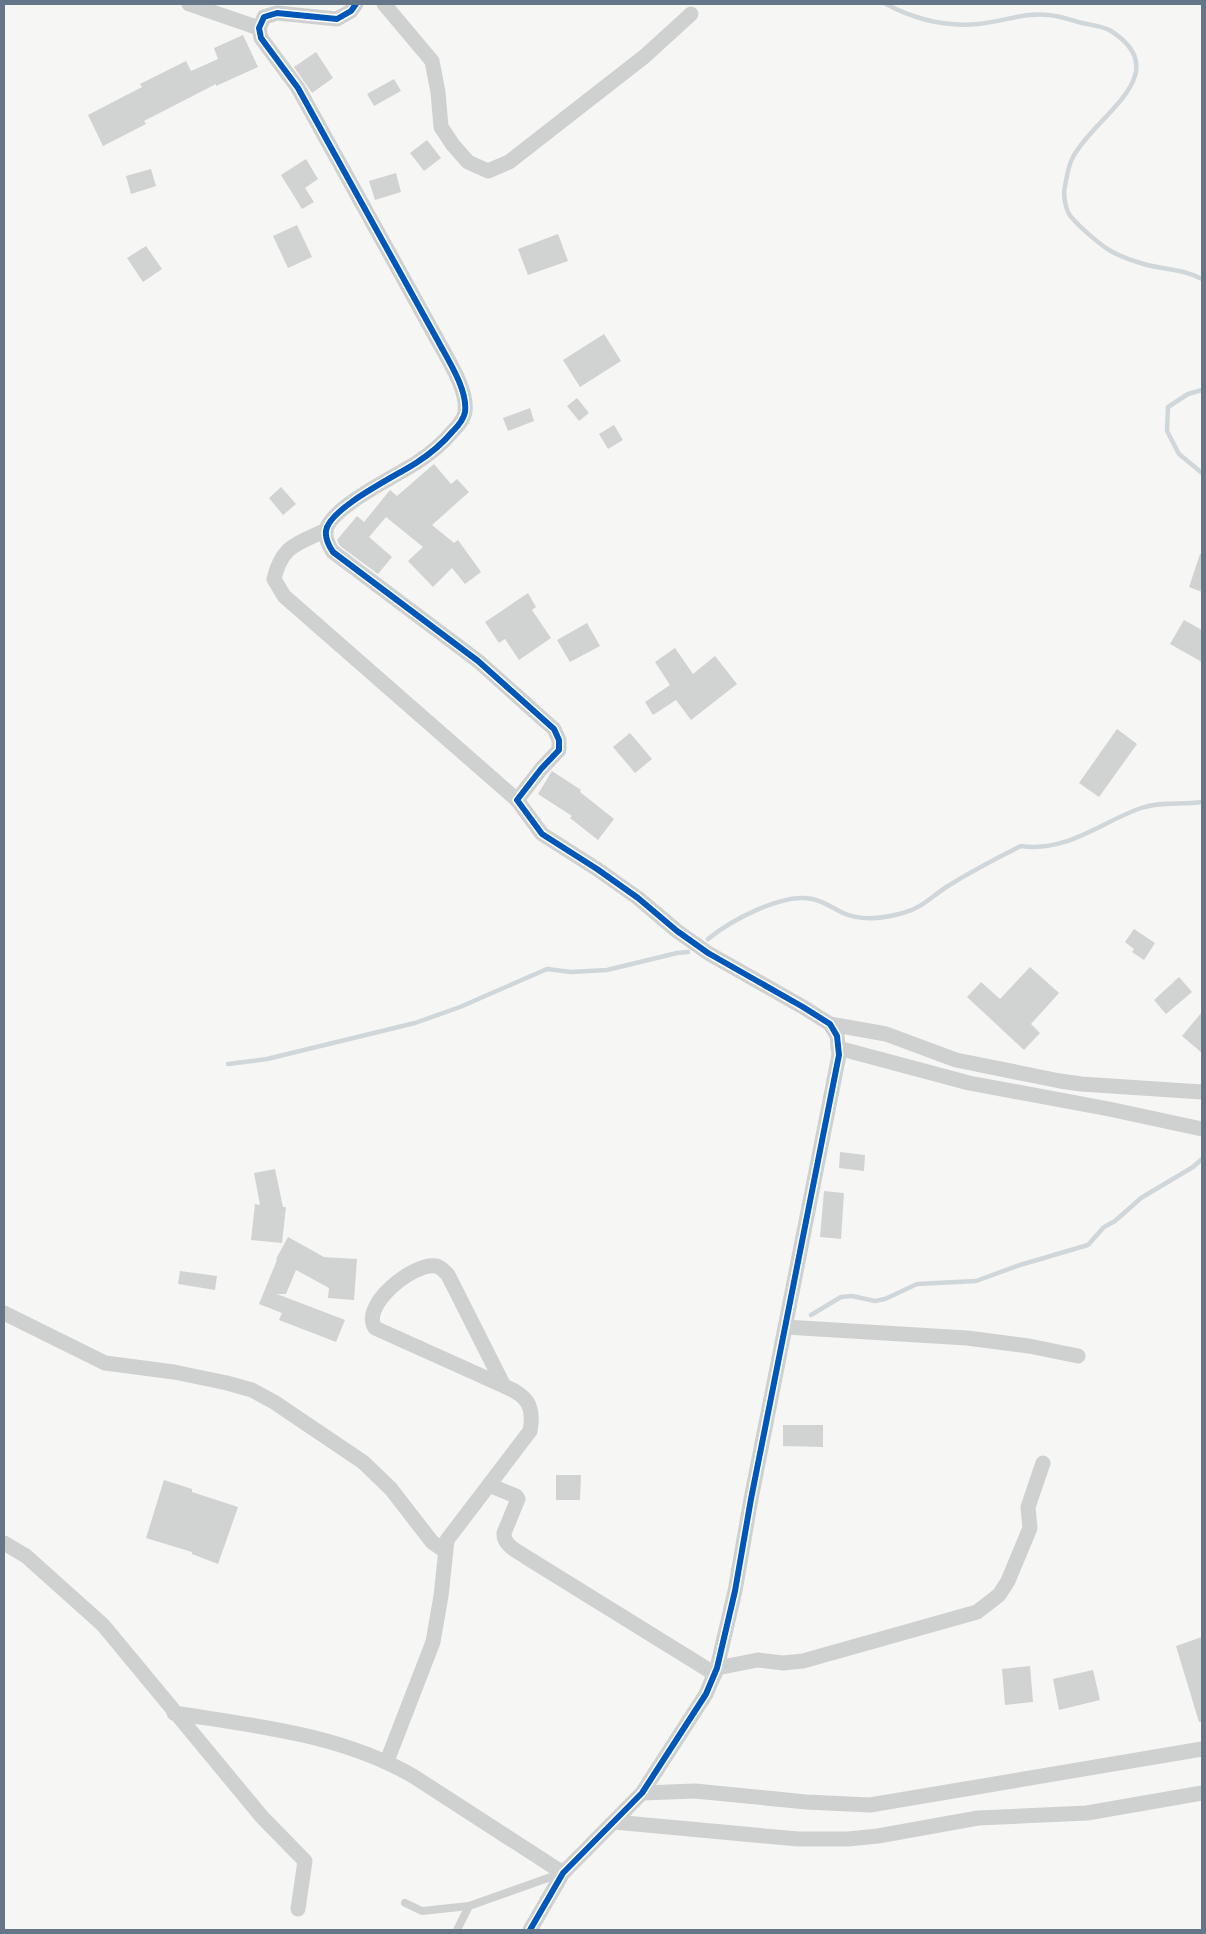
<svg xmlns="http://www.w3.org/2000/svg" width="1206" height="1934" viewBox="0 0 1206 1934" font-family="Inter,sans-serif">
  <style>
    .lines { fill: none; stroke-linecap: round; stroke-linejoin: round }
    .stream { stroke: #d0d7da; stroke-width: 4.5 }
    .building { fill: #d1d2d2 }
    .service { stroke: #cfd1d1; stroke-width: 8 }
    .minor { stroke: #cfd1d1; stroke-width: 15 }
    .cycleway-casing { stroke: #fff; stroke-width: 9 }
    .cycleway { stroke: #0057b8; stroke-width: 6 }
  </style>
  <rect width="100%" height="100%" fill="#f6f6f4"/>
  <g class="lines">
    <g class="stream">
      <path d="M886 4C914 19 946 27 978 24 1002 22 1024 12 1049 15 1060 16 1071 20 1082 23 1091 25 1103 26 1111 31 1178 74 1094 116 1073 157 1068 166 1067 176 1065 186 1063 194 1065 211 1072 218 1081 228 1098 243 1109 250 1119 256 1133 261 1144 264 1164 270 1184 269 1202 279"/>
      <path d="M1202 390 1188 394 1168 407 1167 431 1179 454 1202 473"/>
      <path d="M708 939C730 921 783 892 812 899 823 901 833 908 843 913 861 921 885 918 903 913 922 908 932 896 948 886 972 871 997 858 1021 846 1066 853 1101 822 1141 808 1160 801 1182 805 1202 802"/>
      <path d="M228 1064 267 1059 415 1023 460 1007 547 969 571 972 607 970 677 953 688 952"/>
      <path d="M811 1315 841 1297 852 1296 875 1301 885 1299 917 1284 976 1281 1020 1265 1088 1245 1104 1227 1115 1221 1141 1198 1193 1167 1202 1159"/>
    </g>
  </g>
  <g class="building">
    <path d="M243 35 258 67 216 86V84L144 121 146 124 103 146 88 115 142 87 140 84 186 61 191 71 218 59 214 48Z"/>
    <path d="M316 52 333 78 312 93 294 67Z"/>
    <path d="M394 79 401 91 374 106 367 94Z"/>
    <path d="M427 140 441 158 424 171 410 153Z"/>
    <path d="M306 159 318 179 305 188 314 202 302 209 281 175Z"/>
    <path d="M151 169 156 186 131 194 126 176Z"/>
    <path d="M396 173 401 192 375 200 369 181Z"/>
    <path d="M297 225 312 257 288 268 273 236Z"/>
    <path d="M558 234 568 261 528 275 518 249Z"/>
    <path d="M146 246 162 269 143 282 127 258Z"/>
    <path d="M604 334 621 361 580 387 563 360Z"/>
    <path d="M577 398 589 413 579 421 567 406Z"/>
    <path d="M530 408 534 421 508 431 503 418Z"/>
    <path d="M614 425 623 440 608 449 599 434Z"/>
    <path d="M434 464 451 484 457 479 469 492 432 525 454 543 458 540 481 572 465 584 452 568 433 587 408 561 423 547 386 517 369 537 392 557 378 574 340 546 337 540 357 516 364 522 390 490 397 496Z"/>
    <path d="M281 487 296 504 283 515 269 498Z"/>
    <path d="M1200 554H1202V592L1189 587Z"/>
    <path d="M528 593 536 607 532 610 551 638 519 660 505 639 499 643 485 622Z"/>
    <path d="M1184 620 1202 630V662L1170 644Z"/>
    <path d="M587 623 600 646 570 662 557 640Z"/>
    <path d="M675 648 693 674 715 656 737 684 691 720 676 700 653 715 645 702 670 685 655 662Z"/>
    <path d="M1117 729 1137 744 1099 797 1079 783Z"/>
    <path d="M630 733 652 759 635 773 613 747Z"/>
    <path d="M552 771 581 790 580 792 614 819 598 840 570 818 572 816 538 794Z"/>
    <path d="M1134 929 1155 943 1144 960 1132 952 1134 949 1125 942Z"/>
    <path d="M1030 967 1059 993 1031 1024 1040 1033 1024 1050 967 997 981 982 1000 999Z"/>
    <path d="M1179 977 1192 992 1166 1014 1154 1000Z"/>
    <path d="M1202 1012V1053L1182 1036Z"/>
    <path d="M840 1152 865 1155 864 1171 839 1168Z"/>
    <path d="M275 1169 283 1207H286L282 1243 251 1240 255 1204 260 1205 254 1173Z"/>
    <path d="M824 1191 844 1193 841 1239 820 1237Z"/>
    <path d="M288 1237 324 1257 357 1259 354 1300 328 1298 329 1288 296 1270 286 1294H277L345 1320 336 1342 279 1320 282 1313 259 1304 277 1260 276 1259Z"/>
    <path d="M180 1271 217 1276 215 1290 178 1284Z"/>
    <path d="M783 1425H823V1447L783 1446Z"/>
    <path d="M556 1475H581L580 1500H556Z"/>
    <path d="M164 1480 192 1489V1492L238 1507 218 1564 192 1554V1552L146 1538Z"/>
    <path d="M1202 1637V1722H1199L1176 1646Z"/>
    <path d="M1030 1666 1033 1702 1005 1705 1002 1669Z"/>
    <path d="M1093 1670 1100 1700 1059 1710 1053 1679Z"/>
  </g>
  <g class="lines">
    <g class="service">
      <path d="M405 1903 422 1911 469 1906"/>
      <path d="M457 1930 469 1906 562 1873"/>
    </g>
    <g class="minor">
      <path d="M189 4 259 28"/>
      <path d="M356 4 351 11 337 19 277 13 264 17 259 28 261 38 298 88 438 341C448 360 468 390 465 412 464 418 458 426 453 431 443 443 430 454 416 463 396 476 329 508 326 531 325 539 329 546 333 552L478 661 554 729 559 740V750L541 769 517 800 542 834 597 869 638 898 677 931 708 953 803 1007 830 1024 837 1036 839 1055 751 1499 735 1591 717 1668 706 1694 642 1793 563 1873 530 1930"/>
      <path d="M384 4 432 61 438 92 441 127 453 145 468 162 488 171 509 162 645 56 691 14"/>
      <path d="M326 530C297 544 282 545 274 579L284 596 517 800"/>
      <path d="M830 1024 886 1034 956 1060 1060 1081 1081 1084 1202 1092"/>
      <path d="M838 1048 969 1083 1109 1109 1202 1129"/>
      <path d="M4 1313 105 1363 174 1372 227 1383 252 1390 274 1402 363 1462 391 1489 432 1542 445 1551"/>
      <path d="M785 1327 967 1338 1029 1346 1078 1356"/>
      <path d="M489 1485 516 1496 518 1499 504 1533C503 1545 517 1551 526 1557L715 1674"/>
      <path d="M4 1543 26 1556 103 1625 262 1817 305 1861 298 1909"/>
      <path d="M717 1668 758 1660 783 1663 803 1661 977 1612 999 1595 1008 1581 1030 1528 1028 1507 1043 1463"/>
      <path d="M174 1713C256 1726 340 1734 413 1776L563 1873"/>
      <path d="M387 1761 433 1642 441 1596 447 1540 530 1431C535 1405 526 1395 504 1386L375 1328C360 1305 414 1262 436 1266 441 1267 444 1271 448 1275L504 1386"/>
      <path d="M642 1793 695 1791 806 1802 870 1805 1202 1749"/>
      <path d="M614 1822 798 1839H848L878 1836 978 1818 1087 1813 1202 1793"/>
    </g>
    <g class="cycleway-casing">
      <path id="cycleway" d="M356 4 351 11 337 19 277 13 264 17 259 28 261 38 298 88 438 341C448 360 468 390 465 412 464 418 458 426 453 431 443 443 430 454 416 463 396 476 329 508 326 531 325 539 329 546 333 552L478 661 554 729 559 740V750L541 769 517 800 542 834 597 869 638 898 677 931 708 953 803 1007 830 1024 837 1036 839 1055 751 1499 735 1591 717 1668 706 1694 642 1793 563 1873 530 1930"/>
    </g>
    <use href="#cycleway" class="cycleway"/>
  </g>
  <rect width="1206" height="1934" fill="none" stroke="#647687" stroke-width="10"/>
</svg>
